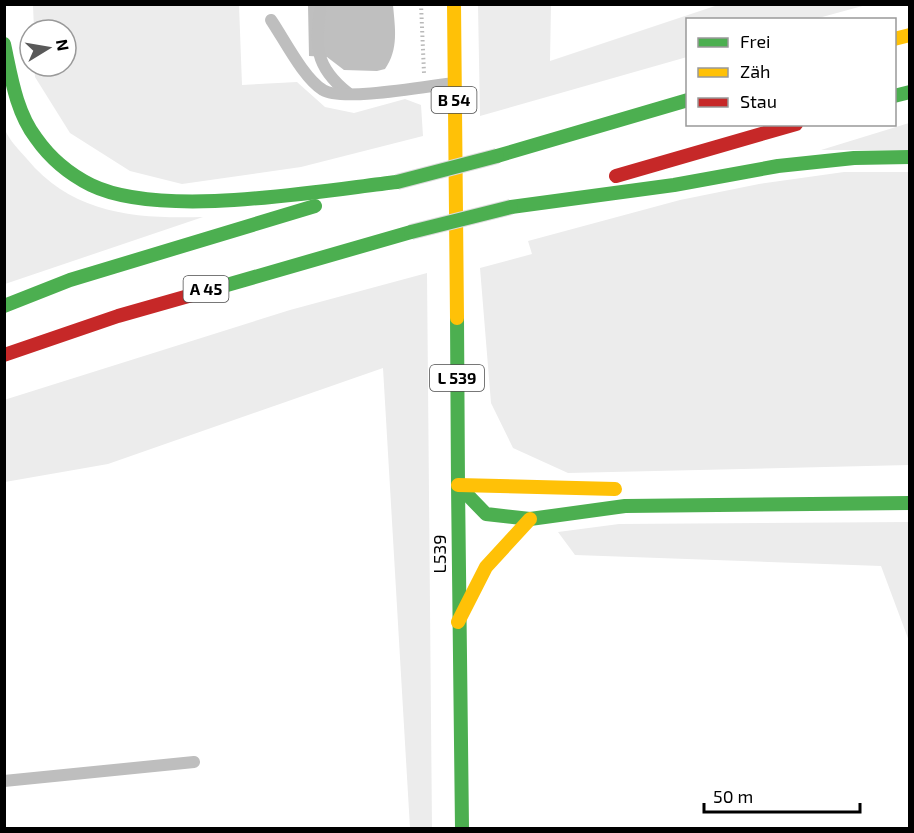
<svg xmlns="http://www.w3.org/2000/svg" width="914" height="833" viewBox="0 0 914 833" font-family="'Exo 2',sans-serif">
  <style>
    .green { fill: #ececec }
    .water { fill: #bfbfbf }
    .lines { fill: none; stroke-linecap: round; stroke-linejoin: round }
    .path { stroke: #b9b9b9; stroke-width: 4; stroke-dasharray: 1.5 3; stroke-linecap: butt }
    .lane { stroke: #bebebe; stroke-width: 12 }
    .fast { stroke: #4caf50; stroke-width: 14 }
    .slow { stroke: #ffc107; stroke-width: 14 }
    .jam { stroke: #c62828; stroke-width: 14 }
    .fast-bridge-casing { stroke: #dbdbdb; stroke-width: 16; stroke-linecap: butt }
    .fast-bridge { stroke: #4caf50; stroke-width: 14 }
    .labels { text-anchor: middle; stroke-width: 6; stroke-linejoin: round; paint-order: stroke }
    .shield { fill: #fff; stroke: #4c4c4c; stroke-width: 1.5 }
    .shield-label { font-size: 16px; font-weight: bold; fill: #000 }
    .street-label { font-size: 18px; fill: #000; stroke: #fff }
  </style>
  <rect width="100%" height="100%" fill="#fff"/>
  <g class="green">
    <path d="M33 5H239L242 85 297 82 325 107 354 113 405 99 421 105 423 136 301 167 182 184 130 171 70 133 35 77 34 66H66V30H34Z"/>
    <path d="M478 5H551L550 61 718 5H866L815 19 688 20 687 57 480 116Z"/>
    <path d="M909 123V150H821Z"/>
    <path d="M5 130C10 141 19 150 27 159 72 214 136 219 203 217L5 284Z"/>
    <path d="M844 172H909V465L568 473 513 448 491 403 480 268 532 254 528 241 680 200 759 184Z"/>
    <path d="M427 273 432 828H410L383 368 108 464 5 482 4 400 290 310Z"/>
    <path d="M909 522V641L881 566 575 555 558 532 619 524Z"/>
  </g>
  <path class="water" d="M308 5H393C395 28 399 49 385 69L377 71 344 70 327 57 309 56Z"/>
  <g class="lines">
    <path class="path" d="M421 4 424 73"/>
    <g class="lane">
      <path d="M321 4C315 46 314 66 348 93"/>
      <path d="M271 20C284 39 304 79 323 90 342 102 428 86 454 83"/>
      <path d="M4 781 194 762"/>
    </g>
    <g class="fast">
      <path d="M4 44C11 76 16 112 36 138 50 158 69 174 91 185 161 219 318 191 397 182"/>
      <path d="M894 96 910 92"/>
      <path d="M497 156 688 100"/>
      <path d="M511 207 674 185 778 166 854 158 910 157"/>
      <path d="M199 293 411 232"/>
      <path d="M4 306 70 280 315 206"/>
      <path d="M457 318 458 485"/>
      <path d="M458 485 462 828"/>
      <path d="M458 485 486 514 530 519 625 506 910 503"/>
    </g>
    <g class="slow">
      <path d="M454 4 457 318"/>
      <path d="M894 39 910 35"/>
      <path d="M458 485 615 489"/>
      <path d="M458 622 486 567 530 519"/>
    </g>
    <g class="jam">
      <path d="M616 176 796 124"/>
      <path d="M4 355 118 316 199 293"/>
    </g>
    <g class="fast-bridge-casing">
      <g id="fast-bridge">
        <path d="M397 182 497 156"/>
        <path d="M411 232 511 207"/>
      </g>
    </g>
    <use href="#fast-bridge" class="fast-bridge"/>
  </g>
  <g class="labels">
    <g class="shield">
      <rect x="431.5" y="87" width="45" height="26" rx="4.5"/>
      <rect x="183.5" y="276" width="45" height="26" rx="4.5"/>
      <rect x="430" y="365" width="54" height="26" rx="4.5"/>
    </g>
    <g class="shield-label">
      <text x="454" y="106">B 54</text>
      <text x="206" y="295">A 45</text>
      <text x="457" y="384">L 539</text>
    </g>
    <g class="street-label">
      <text transform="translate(440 554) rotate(-90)" y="6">L539</text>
    </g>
  </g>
  <rect width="914" height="833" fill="none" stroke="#000000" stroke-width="12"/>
  <rect x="686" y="18" width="210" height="108" fill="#ffffff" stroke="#999999" stroke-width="1.5"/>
  <rect x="698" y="38" width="30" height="9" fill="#4caf50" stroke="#999999" stroke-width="1.5"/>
  <text x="740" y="48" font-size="18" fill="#000000">Frei</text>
  <rect x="698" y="68" width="30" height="9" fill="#ffc107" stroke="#999999" stroke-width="1.5"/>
  <text x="740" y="78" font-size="18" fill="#000000">Zäh</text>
  <rect x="698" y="98" width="30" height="9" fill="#c62828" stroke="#999999" stroke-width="1.5"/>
  <text x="740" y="108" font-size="18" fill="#000000">Stau</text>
  <g transform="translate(48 48) rotate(79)"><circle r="28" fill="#ffffff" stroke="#999999" stroke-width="1.5"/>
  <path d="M0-4.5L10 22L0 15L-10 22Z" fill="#595959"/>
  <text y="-9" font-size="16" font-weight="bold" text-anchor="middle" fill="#000000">N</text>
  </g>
  <path d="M704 803v9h156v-9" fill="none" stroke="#000000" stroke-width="3"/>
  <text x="713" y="803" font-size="18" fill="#000000" stroke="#ffffff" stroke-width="4.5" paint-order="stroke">50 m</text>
</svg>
